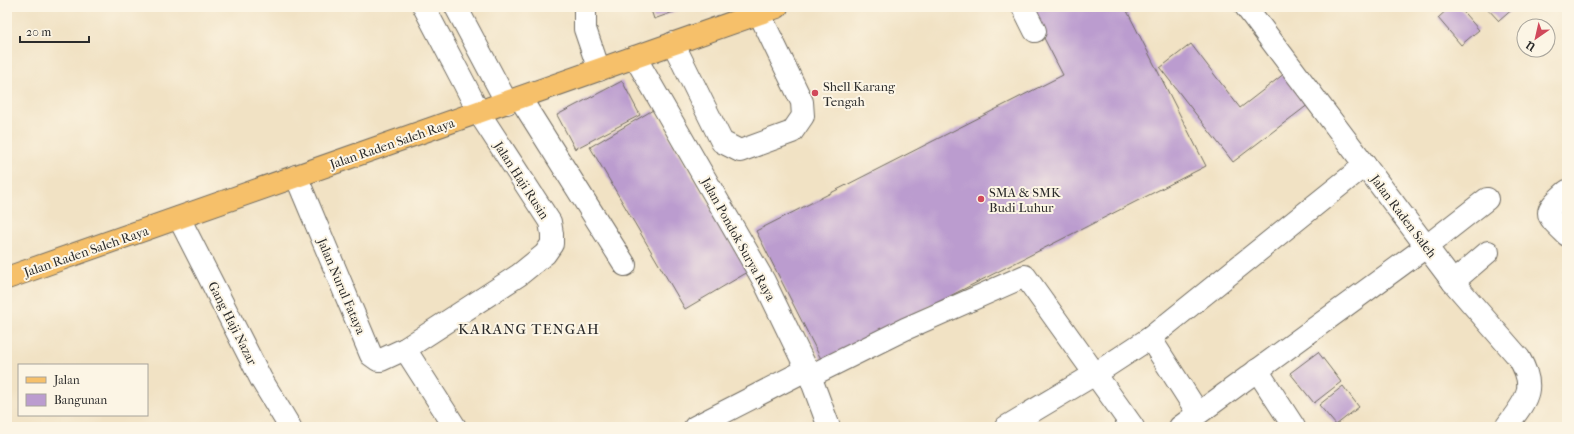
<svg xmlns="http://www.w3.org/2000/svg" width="1574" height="434" viewBox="0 0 1574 434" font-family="'IM FELL French Canon',serif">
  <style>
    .building { fill: #bb9ccf }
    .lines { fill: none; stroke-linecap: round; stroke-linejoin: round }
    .minor-casing { stroke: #706b61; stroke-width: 24 }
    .major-casing { stroke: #706b61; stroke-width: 24 }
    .minor { stroke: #fff; stroke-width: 22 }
    .major { stroke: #f6c06b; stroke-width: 22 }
    .poi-dot { fill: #d1495b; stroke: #fcf5e5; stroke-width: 1.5 }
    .labels { text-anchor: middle; stroke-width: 4; stroke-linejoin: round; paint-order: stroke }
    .poi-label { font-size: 13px; fill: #2b2b2b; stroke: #fcf5e5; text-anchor: start }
    .street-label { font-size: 13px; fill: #2b2b2b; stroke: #fcf5e5 }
    .quarter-label { font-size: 15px; letter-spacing: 1px; fill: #2b2b2b; stroke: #fcf5e5 }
  </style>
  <rect width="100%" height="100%" fill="#fcf5e5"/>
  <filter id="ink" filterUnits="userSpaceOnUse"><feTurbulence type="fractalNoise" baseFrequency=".025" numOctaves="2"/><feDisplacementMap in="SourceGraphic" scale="8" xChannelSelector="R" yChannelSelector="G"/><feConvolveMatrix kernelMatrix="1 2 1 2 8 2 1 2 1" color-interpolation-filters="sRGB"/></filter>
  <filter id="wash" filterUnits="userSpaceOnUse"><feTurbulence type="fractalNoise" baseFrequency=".012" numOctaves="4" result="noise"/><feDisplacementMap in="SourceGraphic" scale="16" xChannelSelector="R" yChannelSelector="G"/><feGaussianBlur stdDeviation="0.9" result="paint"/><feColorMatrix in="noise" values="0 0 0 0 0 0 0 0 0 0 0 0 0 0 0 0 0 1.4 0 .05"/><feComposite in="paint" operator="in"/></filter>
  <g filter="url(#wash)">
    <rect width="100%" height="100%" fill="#f1e2c4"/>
    <g id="blocks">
      <g class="building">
        <path d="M650 7H682V9L654 19Z"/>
        <path d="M1028 7H1125L1206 166 822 361 756 231 1063 75Z"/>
        <path d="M1450 7H1459L1479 30 1461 45 1438 18Z"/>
        <path d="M1486 7H1515L1499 21Z"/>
        <path d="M1191 44 1240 108 1289 70 1313 101 1233 162 1160 68Z"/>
        <path d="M622 81 640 115 575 149 557 115Z"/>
        <path d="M653 110 748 272 685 309 590 147Z"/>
        <path d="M1318 352 1341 382 1314 403 1290 373Z"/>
        <path d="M1343 386 1359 407 1336 425 1319 405Z"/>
      </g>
    </g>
  </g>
  <g filter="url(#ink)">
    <use href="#blocks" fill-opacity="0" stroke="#706b61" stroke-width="1"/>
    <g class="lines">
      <g class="minor-casing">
        <g id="minor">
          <path d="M456 7 507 103"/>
          <path d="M585 7V29L599 70"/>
          <path d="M1023 7 1035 31"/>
          <path d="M1246 7 1453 282 1519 358C1538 390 1525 401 1506 427"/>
          <path d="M673 43 722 142 740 151 792 132 803 116 802 102 759 13"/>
          <path d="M635 57 764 281 810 376 829 427"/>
          <path d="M520 98 625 265"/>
          <path d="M296 176 371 355 378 360H381L405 349 519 275 545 254 552 244V234L550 222 479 113 464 83 424 7"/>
          <path d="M1567 191C1543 213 1543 212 1567 235"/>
          <path d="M179 218 261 379 290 427"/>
          <path d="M1453 282 1488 252"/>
          <path d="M1150 338 1198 413"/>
          <path d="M405 349 455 427"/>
          <path d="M1257 370 1294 427"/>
          <path d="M810 376 905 329 1025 276 1133 427"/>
          <path d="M695 427 808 369"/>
          <path d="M1006 427 1095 374 1150 338 1365 165"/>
          <path d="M1180 427 1427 246 1487 199"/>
        </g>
      </g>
      <g class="major-casing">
        <path id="major" d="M7 278 777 7"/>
      </g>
      <use href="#minor" class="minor"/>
      <use href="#major" class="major"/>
    </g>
  </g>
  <g class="poi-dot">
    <circle cx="815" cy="93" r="4"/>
    <circle cx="981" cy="199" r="4"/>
  </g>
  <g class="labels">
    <g class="poi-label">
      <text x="823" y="91">Shell Karang<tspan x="823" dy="15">Tengah</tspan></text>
      <text x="989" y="197">SMA &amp; SMK<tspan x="989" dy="15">Budi Luhur</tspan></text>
    </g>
    <g class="street-label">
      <text transform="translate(392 143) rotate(-19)" y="5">Jalan Raden Saleh Raya</text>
      <text transform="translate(522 180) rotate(57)" y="5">Jalan Haji Rusin</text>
      <text transform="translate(1404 216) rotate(53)" y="5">Jalan Raden Saleh</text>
      <text transform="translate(739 239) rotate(61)" y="5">Jalan Pondok Surya Raya</text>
      <text transform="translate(86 251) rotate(-19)" y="5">Jalan Raden Saleh Raya</text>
      <text transform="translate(342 286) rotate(67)" y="5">Jalan Nurul Fataya</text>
      <text transform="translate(233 323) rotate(63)" y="5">Gang Haji Nazar</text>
    </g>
    <g class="quarter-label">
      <text x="529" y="334">KARANG TENGAH</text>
    </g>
  </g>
  <rect width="1574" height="434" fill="none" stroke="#fcf5e5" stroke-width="24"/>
  <rect x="18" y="364" width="130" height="52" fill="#fcf5e5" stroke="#a8a49b"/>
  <rect x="26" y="377" width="20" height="6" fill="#f6c06b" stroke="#a8a49b"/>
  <text x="54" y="384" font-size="12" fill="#2b2b2b">Jalan</text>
  <rect x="26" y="394" width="20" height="12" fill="#bb9ccf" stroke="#a8a49b"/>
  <text x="54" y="404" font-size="12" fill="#2b2b2b">Bangunan</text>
  <g transform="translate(1536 38) rotate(214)"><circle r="19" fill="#fcf5e5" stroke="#a8a49b"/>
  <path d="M0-3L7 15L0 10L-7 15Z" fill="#d1495b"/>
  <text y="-6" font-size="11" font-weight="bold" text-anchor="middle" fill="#2b2b2b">U</text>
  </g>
  <path d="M20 36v6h69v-6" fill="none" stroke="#2b2b2b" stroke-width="2"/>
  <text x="26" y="36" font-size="12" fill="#2b2b2b" stroke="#fcf5e5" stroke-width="3" paint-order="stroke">20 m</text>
</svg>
